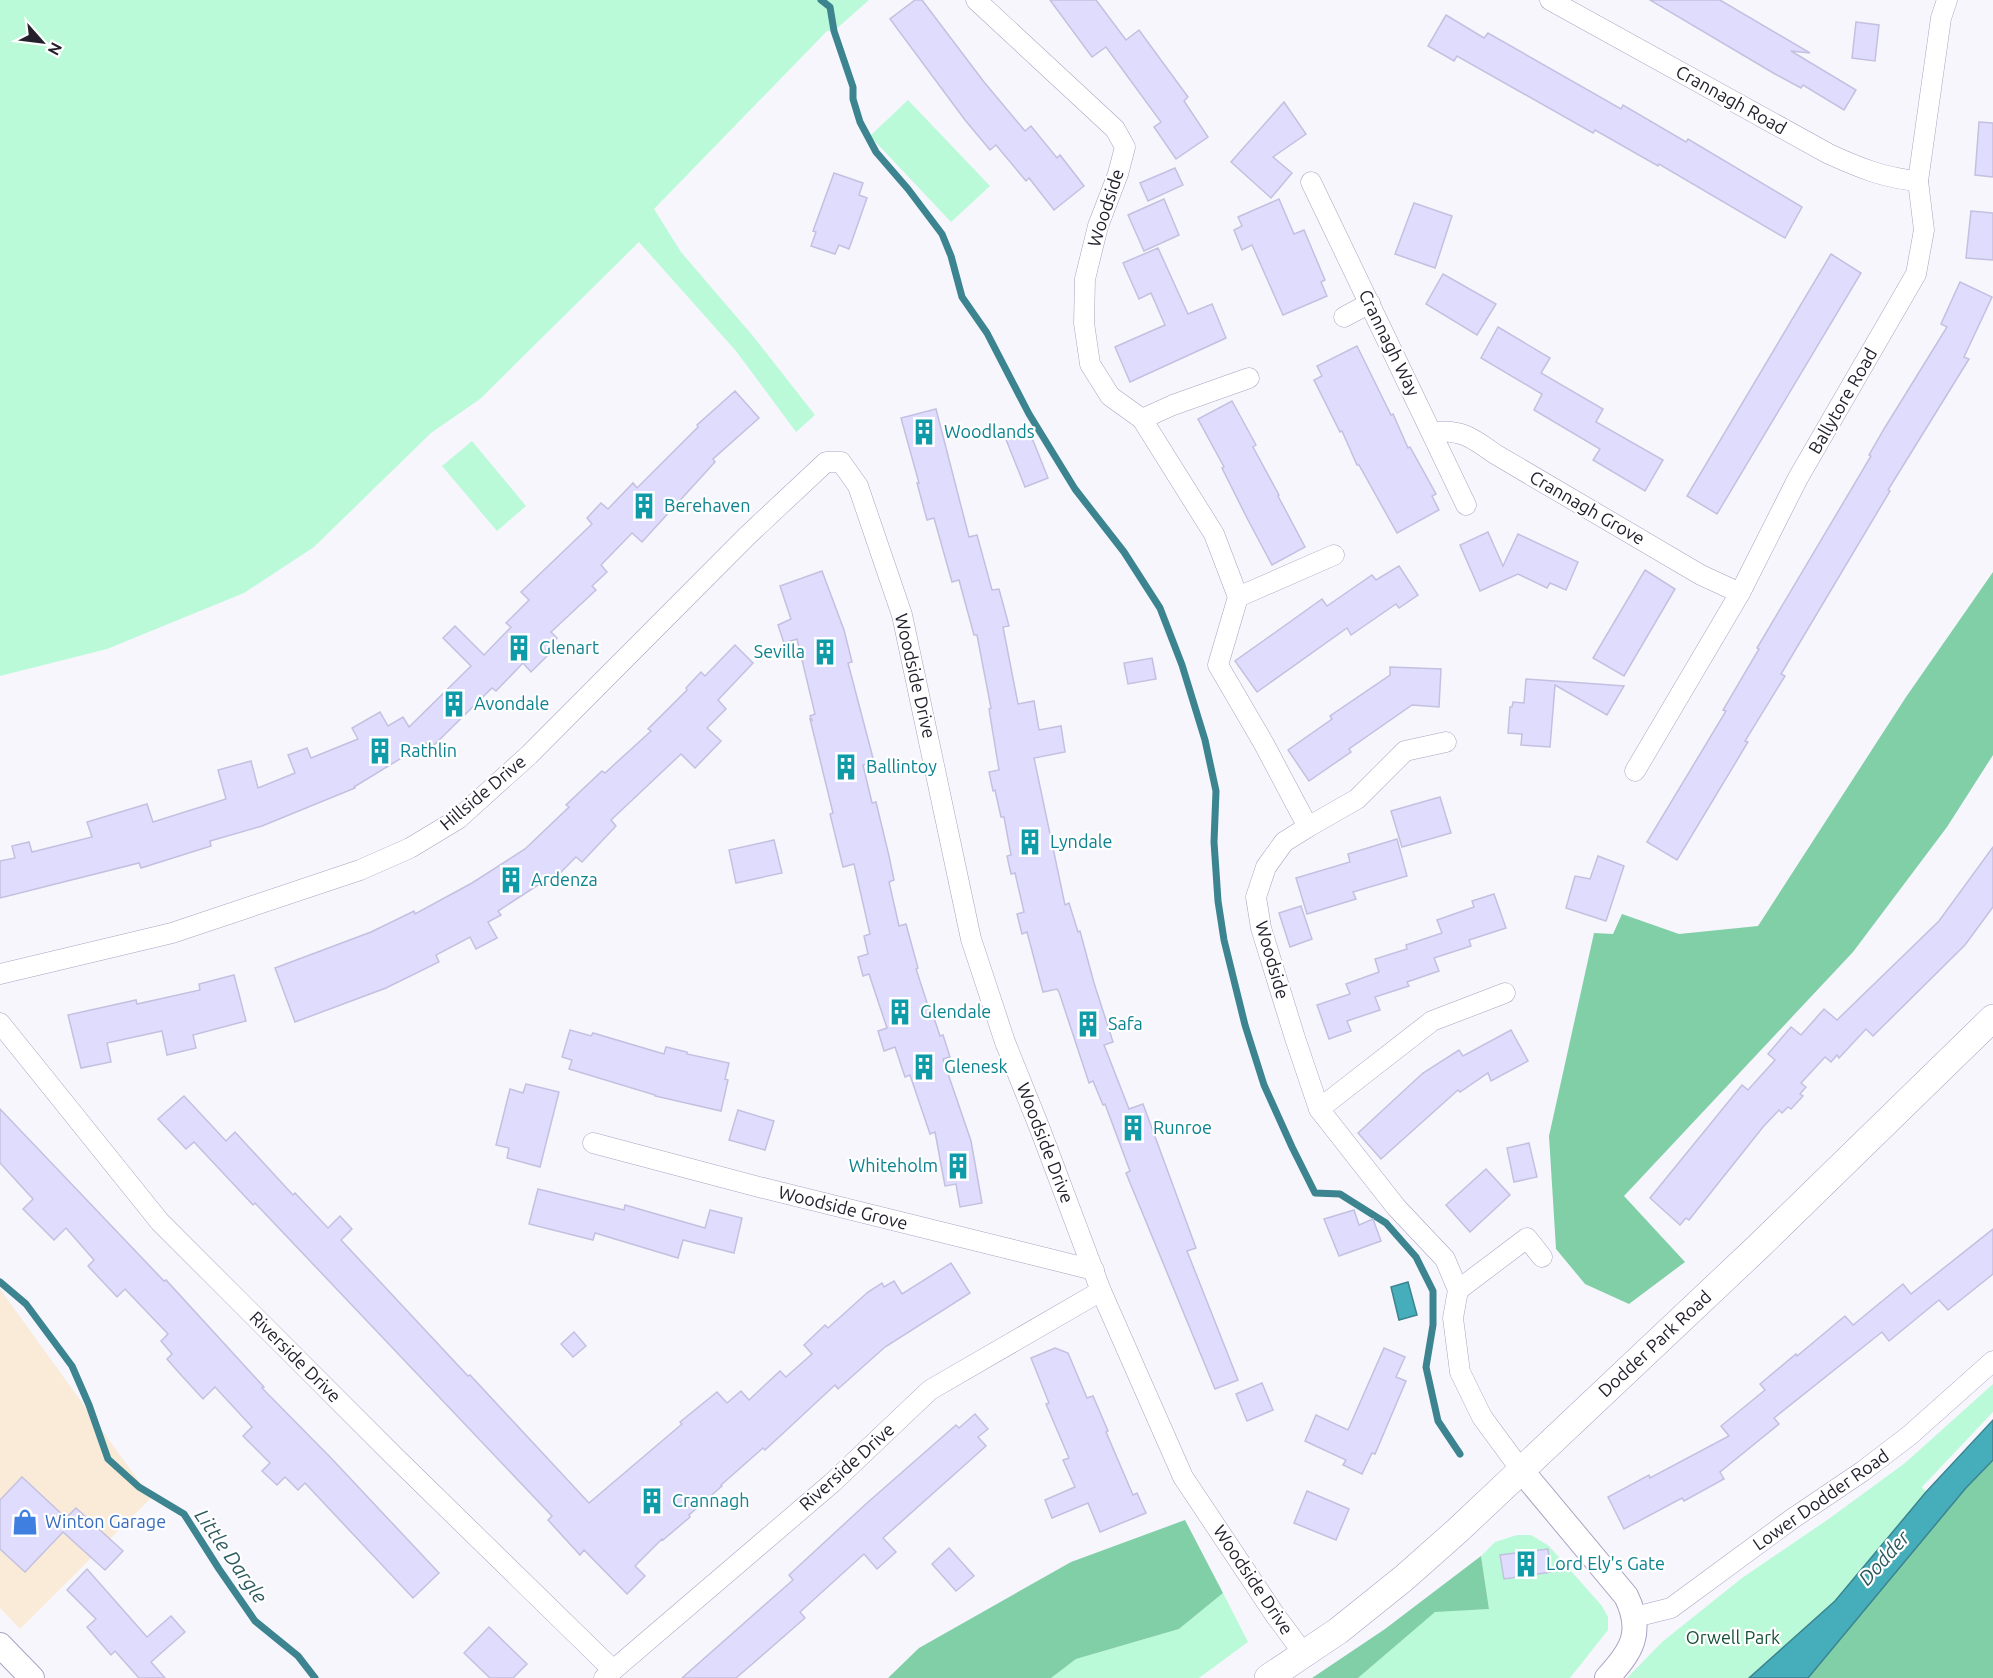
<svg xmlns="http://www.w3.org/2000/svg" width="1993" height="1678" viewBox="0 0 1993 1678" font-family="Ubuntu,sans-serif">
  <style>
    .commercial { fill: #f9ebd7 }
    .green { fill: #bbfad9 }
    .forest { fill: #80cfa7 }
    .water { fill: #45aeba; stroke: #3b8490; stroke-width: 1.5 }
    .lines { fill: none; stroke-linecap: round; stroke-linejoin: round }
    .stream { stroke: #3b8490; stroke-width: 7 }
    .building { fill: #dfdcfd; stroke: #c3c0e0; stroke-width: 1.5 }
    .minor-casing { stroke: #a9a3c2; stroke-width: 21 }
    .tertiary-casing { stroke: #a9a3c2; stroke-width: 26 }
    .secondary-casing { stroke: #a9a3c2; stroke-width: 28 }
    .minor { stroke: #fff; stroke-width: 20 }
    .tertiary { stroke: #fff; stroke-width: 24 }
    .secondary { stroke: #fff; stroke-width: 27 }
    .labels { text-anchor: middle; stroke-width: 4.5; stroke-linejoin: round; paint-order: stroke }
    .street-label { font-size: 18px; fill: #24212d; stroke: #fff }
    .culture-label { font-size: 18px; fill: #0d838f; stroke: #fff; text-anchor: start }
    .shop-label { font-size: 18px; fill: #366cbe; stroke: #fff; text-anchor: start }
    .park-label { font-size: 18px; fill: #155238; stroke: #fff }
    .water-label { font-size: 20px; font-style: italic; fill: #2c5a5f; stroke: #fff }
  </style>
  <rect width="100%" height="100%" fill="#f7f6fd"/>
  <path class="commercial" d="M0 1289 151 1498 20 1629 0 1608Z"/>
  <g class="green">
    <path d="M0 0H869L834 31H827L654 209 681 252 753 336 815 415 796 432 736 351 639 242 480 399 431 433 314 547 244 593 107 649 0 676Z"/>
    <path d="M908 100 990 186 951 222 870 136Z"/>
    <path d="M472 441 526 506 497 531 442 466Z"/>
    <path d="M1993 1384V1412L1922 1487 1926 1492 1835 1601 1749 1678H1627L1662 1642 1742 1578 1830 1518 1905 1463Z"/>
    <path d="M1517 1535H1531L1549 1546 1602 1606 1608 1617V1630L1570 1678H1358L1435 1611 1489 1609 1481 1556 1495 1542Z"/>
    <path d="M1223 1593 1248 1642 1199 1678H1051L1076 1659 1179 1629Z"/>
  </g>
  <g class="forest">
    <path d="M1993 572V755L1947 827 1853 952 1624 1196 1685 1262 1629 1304 1585 1284 1556 1249 1549 1136 1594 933 1613 934 1622 914 1679 934 1758 926 1906 697Z"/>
    <path d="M1993 1460V1678H1808L1965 1489Z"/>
    <path d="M1185 1520 1223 1593 1179 1629 1076 1659 1051 1678H888L919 1648 1071 1562Z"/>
    <path d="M1481 1556 1489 1609 1435 1612 1358 1678H1312L1385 1629Z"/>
  </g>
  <g class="water">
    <path d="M1408 1282 1417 1315 1399 1320 1391 1287Z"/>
    <path d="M1993 1420V1460L1965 1489 1808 1678H1749L1835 1601 1926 1492Z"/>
  </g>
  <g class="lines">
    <g class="stream">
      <path d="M821 0 830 7 834 31 853 87V99L860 122 876 152 908 189 942 234 951 256 962 297 987 333 1029 414 1075 489 1124 552 1160 608 1182 665 1205 740 1216 791 1214 842 1218 901 1224 940 1245 1025 1264 1085 1292 1147 1315 1193 1340 1194 1386 1223 1416 1257 1433 1291V1325L1426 1367 1438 1421 1460 1454"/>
      <path d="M0 1282 26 1304 72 1366 89 1405 108 1459 139 1487 184 1514 219 1569 255 1621 298 1656 315 1678"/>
    </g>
  </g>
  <g class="building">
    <path d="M915 0H922L984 82 1025 131 1031 126 1057 158 1060 155 1084 186 1054 210 1029 178 1026 181 996 145 990 150 965 120 890 19Z"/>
    <path d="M1050 0H1096L1126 40 1139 30 1188 97 1184 101 1208 137 1176 159 1154 127 1161 122 1106 47 1092 57Z"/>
    <path d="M1650 0H1720L1810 53 1791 51 1856 90 1844 110 1803 85 1801 88 1775 74Z"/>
    <path d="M1446 15 1484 38 1488 33 1621 109 1623 105 1686 142 1688 139 1802 207 1785 238 1659 164 1658 166 1595 130 1593 133 1457 56 1454 61 1428 46Z"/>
    <path d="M1856 22 1879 25 1875 61 1852 58Z"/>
    <path d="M1284 102 1306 134 1273 157 1292 173 1271 198 1231 162Z"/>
    <path d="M1979 122 1993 123V177L1975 175Z"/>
    <path d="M1175 168 1183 185 1148 201 1140 183Z"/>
    <path d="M834 173 863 183 859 195 867 198 849 249 839 245 835 254 811 246 816 232 813 231Z"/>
    <path d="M1164 199 1179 235 1144 251 1128 215Z"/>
    <path d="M1279 199 1294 234 1304 230 1325 280 1321 282 1327 296 1283 315 1252 245 1242 250 1234 230 1242 226 1238 217Z"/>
    <path d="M1414 203 1452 216 1435 268 1395 254Z"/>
    <path d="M1971 211 1993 213V260L1966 258Z"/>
    <path d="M1158 248 1188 314 1212 304 1226 338 1130 382 1115 347 1165 325 1151 293 1139 299 1123 263Z"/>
    <path d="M1831 254 1861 273 1717 514 1687 496Z"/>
    <path d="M1443 274 1496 304 1477 335 1426 304Z"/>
    <path d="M1960 282 1992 297 1964 357 1969 359 1888 490 1890 491 1781 674 1785 676 1745 741 1748 742 1677 860 1647 842 1726 711 1723 710 1759 649 1757 648 1871 456 1869 455 1884 429 1947 327 1941 324Z"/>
    <path d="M1498 327 1550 358 1541 373 1603 409 1596 422 1663 460 1645 491 1593 460 1600 449 1534 410 1542 394 1481 358Z"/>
    <path d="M1357 346 1391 415 1393 414 1408 448 1410 447 1436 494 1432 496 1439 510 1397 533 1359 465H1357L1342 431 1340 432 1314 380 1322 376 1317 366Z"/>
    <path d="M735 391 759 418 713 459 715 462 642 542 632 533 601 565 607 572 592 586 596 590 551 632 557 638 544 652 548 655 531 672 523 663 496 691 492 688 431 748 426 743 354 787 355 788 262 826 210 841 211 846 141 868 139 863 0 898V861L15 858 12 846 29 842 32 852 92 837 87 822 147 804 153 822 226 799 218 770 251 761 258 788 295 773 288 755 307 748 311 758 358 739 352 728 380 712 388 726 403 717 409 727 471 666 443 638 455 626 484 655 511 627 506 623 529 600 521 592 592 524 587 518 601 503 608 509 633 483 637 488 698 427 697 425Z"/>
    <path d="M1232 401 1256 445 1253 447 1279 495 1278 496 1305 547 1272 565 1248 520 1222 468 1224 467 1198 419Z"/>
    <path d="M936 409 969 537 977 535 992 590 999 589 1009 626 1003 627 1018 704 1034 701 1039 730 1061 726 1065 752 1034 758 1065 905 1069 903 1078 932 1080 931 1094 983 1113 1042 1104 1045 1129 1109 1143 1104 1196 1248 1187 1251 1238 1380 1215 1389 1126 1173 1130 1171 1105 1104 1103 1105 1093 1081 1089 1083 1059 992 1057 989 1043 992 1027 932 1022 934 1017 914 1024 912 1015 873 1011 874 1007 856 1011 855 1004 817H1001L995 790 993 791 989 772 999 770 989 709 991 708 977 635H974L959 580 952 582 934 518 927 520 917 483H919L901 418Z"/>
    <path d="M1028 428 1048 478 1025 487 1005 437Z"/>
    <path d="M1488 532 1503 566 1518 534 1578 562 1566 590 1550 583 1547 588 1518 574 1480 591 1460 545Z"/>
    <path d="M1399 566 1418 595 1399 608 1396 604 1351 635 1347 628 1257 692 1235 661 1322 599 1327 606 1372 575 1376 580Z"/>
    <path d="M1645 570 1675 589 1624 676 1593 658Z"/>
    <path d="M822 571 844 630 852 662 848 663 874 762 863 765 872 803 876 802 889 856 894 880 889 882 899 926 906 924 918 968 916 969 932 1018H934L940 1036 943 1035 950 1057 943 1059 971 1141 982 1203 960 1207 956 1184 945 1186 935 1132 930 1134 910 1075 905 1077 895 1047 884 1051 878 1031 887 1028 869 974 863 976 858 957 868 954 864 936 870 934 854 864 843 867 830 814 833 813 810 719 812 720 810 716 815 714 797 639 784 643 778 625 791 619 780 586Z"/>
    <path d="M735 645 753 663 718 700 726 709 707 728 721 741 695 768 681 754 611 820 616 826 582 862 576 857 557 876 555 874 498 911 501 915 488 922 497 938 476 949 470 937 436 955 439 962 386 988 295 1022 275 968 371 932 414 911 415 914 472 883 525 849 569 807 566 805 602 771 605 773 651 731 648 729 687 690 686 688 701 672 705 676Z"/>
    <path d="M1152 658 1156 679 1128 684 1124 663Z"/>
    <path d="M1390 667 1441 669 1439 707 1412 705 1349 749 1351 752 1309 781 1288 750 1332 719 1330 716 1390 675Z"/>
    <path d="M1526 679 1555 681 1624 686 1607 715 1555 685 1550 747 1521 745 1522 734 1508 733 1510 707H1512L1513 702 1524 703Z"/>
    <path d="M1440 797 1451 833 1402 847 1391 811Z"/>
    <path d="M1397 839 1407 876 1353 892 1356 899 1307 914 1296 878 1350 862 1348 854Z"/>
    <path d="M774 840 782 873 736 883 729 850Z"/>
    <path d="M1993 847V907L1965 945 1873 1036 1866 1029 1839 1058 1837 1055 1831 1062 1825 1057 1801 1083 1806 1087 1800 1094 1803 1096 1791 1109 1788 1107 1782 1113 1779 1110 1763 1127 1689 1220 1686 1218 1680 1225 1650 1198 1742 1085 1748 1090 1775 1060 1768 1054 1791 1027 1801 1035 1824 1009 1837 1020 1939 921Z"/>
    <path d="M1598 856 1624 866 1606 921 1566 908 1575 876 1590 879Z"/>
    <path d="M1494 894 1506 928 1469 940 1471 946 1434 958 1439 971 1407 982 1409 986 1375 997 1380 1010 1347 1021 1351 1031 1329 1039 1317 1005 1350 994 1346 984 1379 972 1375 959 1407 949 1406 945 1442 933 1437 920 1474 907 1472 901Z"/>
    <path d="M1301 906 1312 939 1290 947 1279 913Z"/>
    <path d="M234 975 246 1021 193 1035 196 1048 167 1055 162 1031 107 1043 111 1062 81 1068 68 1015 136 1000 137 1004 200 990 199 984Z"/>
    <path d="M570 1030 591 1036 593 1033 664 1054 666 1047 687 1052V1054L729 1063 725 1079 728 1080 721 1111 655 1096V1095L569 1069 572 1060 562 1057Z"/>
    <path d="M1511 1030 1528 1061 1491 1081 1488 1073 1460 1092 1458 1090 1381 1159 1358 1133 1423 1073 1459 1050 1463 1056Z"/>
    <path d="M526 1084 559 1092 540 1167 507 1158 509 1148 496 1145 510 1089 523 1093Z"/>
    <path d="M184 1096 226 1141 235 1132 293 1195 295 1193 328 1228 340 1216 352 1229 341 1240 468 1376 470 1375 589 1503 682 1424 680 1422 717 1392 727 1403 741 1391 749 1400 780 1371 786 1377 812 1354 804 1345 825 1325 828 1328 868 1292 882 1283 884 1287 894 1281 902 1294 951 1263 970 1293 885 1347 838 1389 835 1385 765 1450 763 1448 721 1485 722 1486 689 1515 690 1517 663 1540 662 1539 635 1566 645 1576 627 1594 584 1550 580 1555 548 1520 552 1516 255 1203 253 1205 194 1142 186 1149 158 1119Z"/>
    <path d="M0 1109 164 1281 166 1280 264 1387 262 1388 331 1458 439 1573 413 1598 305 1483 298 1490 285 1477 277 1485 262 1471 270 1463 243 1436 252 1427 215 1387 203 1399 181 1375 167 1359 172 1354 161 1341 168 1334 125 1289 117 1297 88 1266 94 1260 66 1228 54 1240 23 1209 33 1199 0 1163Z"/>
    <path d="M738 1110 774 1121 765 1150 729 1140Z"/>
    <path d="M1529 1143 1537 1177 1514 1182 1507 1148Z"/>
    <path d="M1486 1169 1510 1195 1470 1232 1446 1205Z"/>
    <path d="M538 1189 624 1210 625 1205 705 1228 710 1210 742 1218 734 1253 683 1240 678 1258 595 1233 593 1240 529 1224Z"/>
    <path d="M1354 1210 1359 1225 1373 1219 1381 1241 1339 1256 1324 1219Z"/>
    <path d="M1993 1229V1274L1948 1310 1939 1300 1889 1341 1882 1332 1774 1418 1779 1424 1720 1472 1724 1479 1684 1501 1682 1498 1624 1529 1608 1497 1649 1475 1650 1478 1729 1436 1721 1426 1765 1390 1760 1384 1796 1354 1797 1356 1845 1316 1853 1325 1903 1284 1911 1294Z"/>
    <path d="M574 1332 586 1346 573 1357 561 1344Z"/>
    <path d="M1055 1348 1068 1353 1087 1398 1093 1396 1108 1431 1106 1432 1133 1495 1137 1493 1146 1513 1100 1532 1088 1503 1052 1518 1045 1500 1075 1487 1063 1460 1069 1458 1046 1404 1049 1403 1031 1358Z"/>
    <path d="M1384 1348 1405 1357 1396 1377 1406 1381 1375 1454 1372 1453 1362 1474 1343 1465 1346 1460 1305 1441 1316 1415 1348 1430Z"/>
    <path d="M1262 1383 1273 1410 1247 1421 1236 1394Z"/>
    <path d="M975 1414 988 1429 978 1437 986 1446 883 1538 896 1552 877 1569 864 1554 800 1612 805 1618 736 1678H682L793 1580 789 1575 867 1503 956 1425 959 1428Z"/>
    <path d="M22 1477 66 1518 76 1508 123 1551 105 1570 63 1532 25 1572 0 1549V1500Z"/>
    <path d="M1307 1491 1349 1509 1336 1540 1294 1523Z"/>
    <path d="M949 1548 974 1576 956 1591 932 1564Z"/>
    <path d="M1548 1549 1551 1572 1504 1579 1500 1555Z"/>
    <path d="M87 1569 147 1637 171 1616 185 1632 151 1662 165 1678H139L115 1651 111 1655 87 1627 96 1619 67 1590Z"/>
    <path d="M489 1627 527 1664 513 1678H490L464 1653Z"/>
  </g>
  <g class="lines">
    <g class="minor-casing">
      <g id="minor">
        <path d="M976 0 1115 129 1125 147 1118 174 1098 226 1085 279 1084 323 1090 364 1110 396 1142 419 1214 534 1238 597 1218 665 1264 744 1308 827 1284 842 1266 867 1256 897 1261 928 1295 1038 1319 1109 1396 1207 1445 1259 1458 1290 1453 1318 1460 1372 1482 1417 1521 1470"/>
        <path d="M1550 0 1829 154C1860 168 1884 178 1918 181"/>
        <path d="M1311 182 1466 505"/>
        <path d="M1344 317 1370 303"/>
        <path d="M1142 419 1173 405 1249 378"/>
        <path d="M1433 432C1461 429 1473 438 1495 454L1701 575 1740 593"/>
        <path d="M1238 597 1334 555"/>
        <path d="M1635 771 1740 593 1798 478 1916 274 1924 230 1918 181 1941 18 1947 0"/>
        <path d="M1308 827 1357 799 1405 751 1446 742"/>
        <path d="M0 974 172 933 360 870 410 848 458 819 529 755 747 536 826 462H841L858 486 902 615 971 939 1005 1042 1040 1129 1101 1291 1183 1477 1275 1615 1304 1654"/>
        <path d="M0 1023 160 1222 396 1458 613 1670"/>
        <path d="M1319 1109 1432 1021 1505 993"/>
        <path d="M593 1143 763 1188 1094 1270"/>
        <path d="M1458 1290 1527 1238 1542 1257"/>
        <path d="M1635 1617 1671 1608 1792 1519 1863 1471 1910 1435 1993 1361"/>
        <path d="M604 1678 832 1483 930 1390 1101 1291"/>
      </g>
    </g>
    <g class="tertiary-casing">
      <g id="tertiary">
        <path d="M1521 1470 1626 1596C1644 1632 1632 1651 1607 1678"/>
        <path d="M0 1645 32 1678"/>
      </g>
    </g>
    <g class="secondary-casing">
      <path id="secondary" d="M1268 1678 1338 1631 1404 1578 1457 1531 1759 1246 1993 1018"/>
    </g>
    <use href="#minor" class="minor"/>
    <use href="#tertiary" class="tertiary"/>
    <use href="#secondary" class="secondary"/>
  </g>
  <defs>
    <g id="building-bare" transform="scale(2.07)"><path d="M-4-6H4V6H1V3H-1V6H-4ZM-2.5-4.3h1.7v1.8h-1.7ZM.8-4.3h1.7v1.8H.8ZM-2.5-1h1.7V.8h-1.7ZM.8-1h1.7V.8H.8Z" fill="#0f9aa8" stroke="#fff" stroke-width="2.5" paint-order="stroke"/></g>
    <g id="shop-bare" transform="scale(2.07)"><path d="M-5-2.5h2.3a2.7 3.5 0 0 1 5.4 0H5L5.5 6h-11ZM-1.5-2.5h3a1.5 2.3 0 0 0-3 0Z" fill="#3f7fe0" stroke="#fff" stroke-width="2.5" paint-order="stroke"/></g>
  </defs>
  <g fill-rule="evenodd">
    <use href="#building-bare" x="924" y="432"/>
    <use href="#building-bare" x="644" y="506"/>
    <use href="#building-bare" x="519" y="648"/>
    <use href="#building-bare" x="825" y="652"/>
    <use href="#building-bare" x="454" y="704"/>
    <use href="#building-bare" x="380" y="751"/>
    <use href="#building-bare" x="846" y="767"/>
    <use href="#building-bare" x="1030" y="842"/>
    <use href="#building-bare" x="511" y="880"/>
    <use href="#building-bare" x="900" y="1012"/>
    <use href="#building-bare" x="1088" y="1024"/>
    <use href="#building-bare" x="924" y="1067"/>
    <use href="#building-bare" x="1133" y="1128"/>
    <use href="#building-bare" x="958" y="1166"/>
    <use href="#building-bare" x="652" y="1501"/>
    <use href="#shop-bare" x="25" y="1522"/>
    <use href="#building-bare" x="1526" y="1564"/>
  </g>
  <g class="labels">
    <g class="street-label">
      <text transform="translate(1731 100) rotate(29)" y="6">Crannagh Road</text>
      <text transform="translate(1106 208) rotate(-72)" y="6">Woodside</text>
      <text transform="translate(1389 343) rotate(64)" y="6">Crannagh Way</text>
      <text transform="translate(1843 401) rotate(-60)" y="6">Ballytore Road</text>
      <text transform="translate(1587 508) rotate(30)" y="6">Crannagh Grove</text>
      <text transform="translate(915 676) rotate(77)" y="6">Woodside Drive</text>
      <text transform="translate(483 793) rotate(-40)" y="6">Hillside Drive</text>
      <text transform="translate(1272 960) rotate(74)" y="6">Woodside</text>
      <text transform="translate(1045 1143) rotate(69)" y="6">Woodside Drive</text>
      <text transform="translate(843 1208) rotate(14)" y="6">Woodside Grove</text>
      <text transform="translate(1655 1344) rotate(-43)" y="6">Dodder Park Road</text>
      <text transform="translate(295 1357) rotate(45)" y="6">Riverside Drive</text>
      <text transform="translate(847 1467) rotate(-42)" y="6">Riverside Drive</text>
      <text transform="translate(1821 1500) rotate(-35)" y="6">Lower Dodder Road</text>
      <text transform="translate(1253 1580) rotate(56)" y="6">Woodside Drive</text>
    </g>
    <g class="culture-label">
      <text x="944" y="438">Woodlands</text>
      <text x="664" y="512">Berehaven</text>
      <text x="539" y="654">Glenart</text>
      <text x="805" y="658" text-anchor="end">Sevilla</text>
      <text x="474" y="710">Avondale</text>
      <text x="400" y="757">Rathlin</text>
      <text x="866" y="773">Ballintoy</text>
      <text x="1050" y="848">Lyndale</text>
      <text x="531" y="886">Ardenza</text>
      <text x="920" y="1018">Glendale</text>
      <text x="1108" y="1030">Safa</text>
      <text x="944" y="1073">Glenesk</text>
      <text x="1153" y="1134">Runroe</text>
      <text x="938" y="1172" text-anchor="end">Whiteholm</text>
      <text x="672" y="1507">Crannagh</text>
      <text x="1546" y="1570">Lord Ely's Gate</text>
    </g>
    <g class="shop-label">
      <text x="45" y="1528">Winton Garage</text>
    </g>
    <g class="park-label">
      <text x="1733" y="1644">Orwell Park</text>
    </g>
    <g class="water-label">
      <text transform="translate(231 1556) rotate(55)" y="7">Little Dargle</text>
      <text transform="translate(1884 1558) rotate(-48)" y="7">Dodder</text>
    </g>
  </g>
  <g transform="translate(42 42) rotate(118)" stroke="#ffffff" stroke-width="4.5" paint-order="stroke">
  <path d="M0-4.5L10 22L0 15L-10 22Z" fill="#24212d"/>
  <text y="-9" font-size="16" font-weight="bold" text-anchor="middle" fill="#24212d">N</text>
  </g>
</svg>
